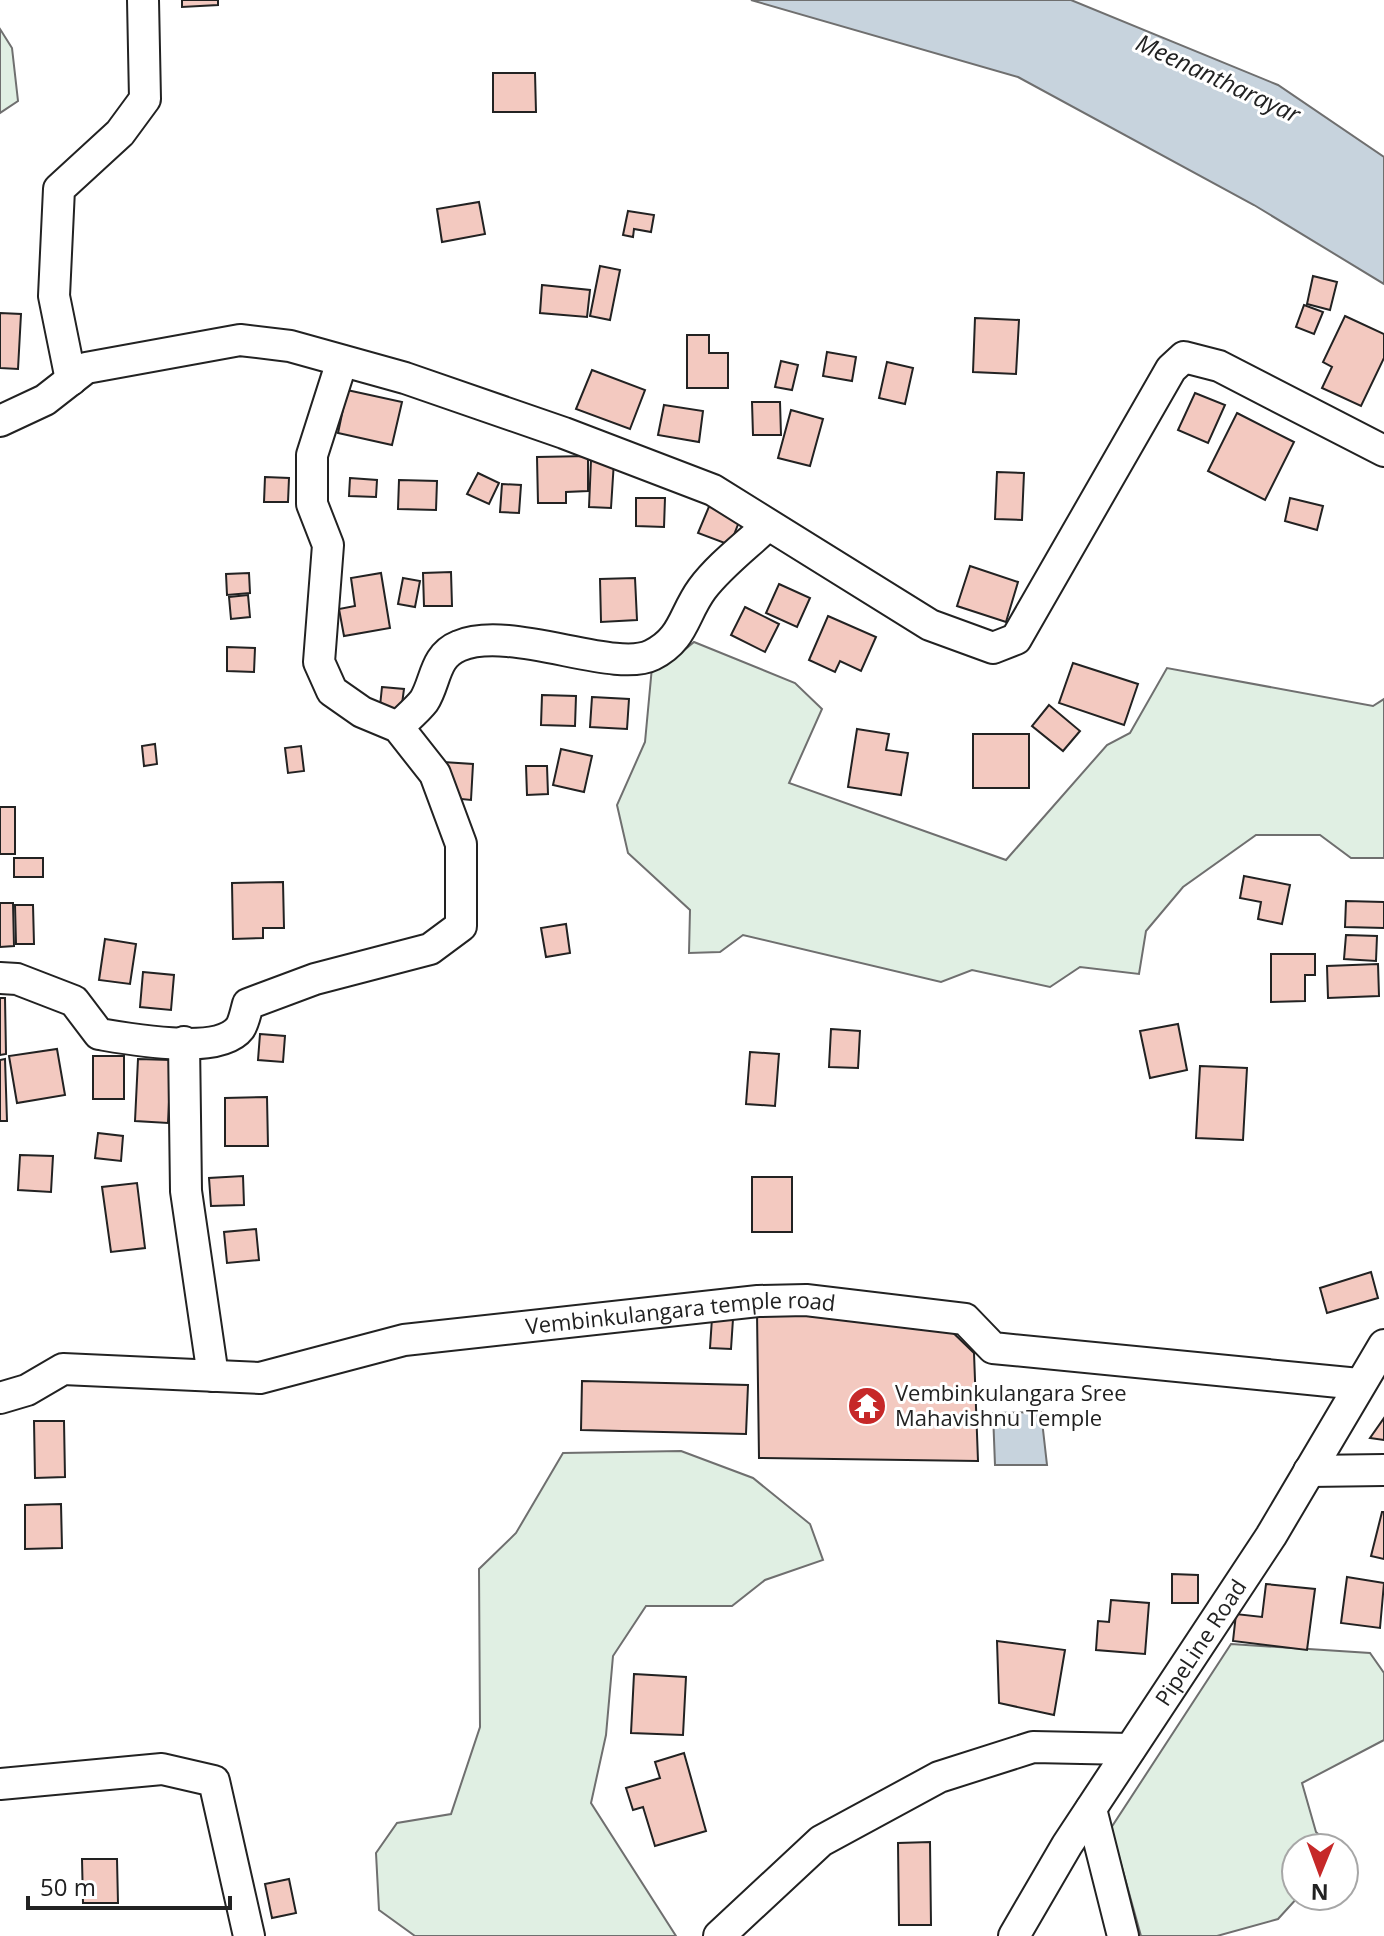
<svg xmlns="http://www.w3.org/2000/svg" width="1384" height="1936" viewBox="0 0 1384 1936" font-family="'Open Sans',sans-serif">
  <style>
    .green { fill: #e0efe3; stroke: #6f6f6f; stroke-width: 2 }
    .water { fill: #c7d3dd; stroke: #6f6f6f; stroke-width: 2 }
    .building { fill: #f3c9c0; stroke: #222; stroke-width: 2 }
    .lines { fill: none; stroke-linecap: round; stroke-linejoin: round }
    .minor-casing { stroke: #222; stroke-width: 34 }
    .minor { stroke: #fff; stroke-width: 30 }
    .labels { text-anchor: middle; stroke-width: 6; stroke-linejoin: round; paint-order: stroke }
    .street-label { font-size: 22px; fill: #222; stroke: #fff }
    .poi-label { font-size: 22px; fill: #222; stroke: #fff; text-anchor: start }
    .water-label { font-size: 24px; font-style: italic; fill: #222; stroke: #fff }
  </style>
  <rect width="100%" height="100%" fill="#fff"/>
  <g class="green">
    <path d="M0 29 12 48 18 101 0 113Z"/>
    <path d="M694 642 795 683 822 709 789 783 1006 860 1107 745 1130 733 1167 668 1373 706 1384 699V858H1351L1320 835H1256L1183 887 1146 931 1139 974 1080 967 1050 987 972 970 941 982 743 935 720 952 689 953 690 910 628 853 617 805 645 742 652 667 671 661Z"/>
    <path d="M681 1451 753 1478 810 1524 823 1560 765 1580 732 1606H646L613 1656 606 1735 591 1803 676 1936H415L379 1910 376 1853 397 1823 451 1814 480 1727 479 1569 516 1533 563 1453Z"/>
    <path d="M1231 1644 1370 1653 1384 1673V1740L1302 1783 1316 1832 1333 1848H1296V1896H1299L1278 1919 1217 1936H1141L1111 1828Z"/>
  </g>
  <g class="water">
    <path d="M751 0H1071L1278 85 1384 157V284L1254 205 1018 77Z"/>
    <path d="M1041 1412 1047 1465H995L993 1413Z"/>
  </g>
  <g class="building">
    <path d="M182 0H218V5L182 7Z"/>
    <path d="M493 73H535L536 112H493Z"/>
    <path d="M479 202 485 234 442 242 437 209Z"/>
    <path d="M628 211 654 215 651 232 634 229 633 237 623 235Z"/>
    <path d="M600 266 620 270 610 320 590 316Z"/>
    <path d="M1313 276 1337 282 1330 310 1307 304Z"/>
    <path d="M542 285 590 290 587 317 540 313Z"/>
    <path d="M1304 305 1323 312 1314 334 1296 327Z"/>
    <path d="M0 313 21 314 18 369 0 368Z"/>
    <path d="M1345 316 1384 334V358L1361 406 1322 388 1332 367 1323 362Z"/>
    <path d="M975 318 1019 320 1016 374 973 372Z"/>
    <path d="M687 335H709V353H728V388H687Z"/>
    <path d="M827 352 856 357 852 381 823 376Z"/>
    <path d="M781 361 798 365 792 390 775 387Z"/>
    <path d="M887 362 913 368 905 404 879 398Z"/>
    <path d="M592 370 645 390 630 429 576 409Z"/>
    <path d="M347 390 402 402 392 445 338 433Z"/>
    <path d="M1195 393 1225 405 1208 443 1178 430Z"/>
    <path d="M752 402H780L781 435H753Z"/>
    <path d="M664 405 703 411 699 442 658 435Z"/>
    <path d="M791 410 823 419 810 466 778 458Z"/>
    <path d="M1237 413 1294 442 1265 500 1208 471Z"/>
    <path d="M588 456V491L566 492V503H538L537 457Z"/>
    <path d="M591 460 614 461 611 508 589 507Z"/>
    <path d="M997 472 1024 473 1022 520 995 519Z"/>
    <path d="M478 473 499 483 489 504 467 494Z"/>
    <path d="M265 477 289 478 288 502H264Z"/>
    <path d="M350 478 377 480 376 497 349 496Z"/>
    <path d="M399 480 437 481 436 510 398 509Z"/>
    <path d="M502 484 521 485 519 513 500 512Z"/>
    <path d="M713 497 744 509 730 545 698 533Z"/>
    <path d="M636 498H665L664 527 636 526Z"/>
    <path d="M1290 498 1323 506 1317 530 1285 521Z"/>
    <path d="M970 566 1018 582 1006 622 957 606Z"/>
    <path d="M451 572 452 606H424L423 573Z"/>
    <path d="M249 573 250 593 227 595 226 574Z"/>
    <path d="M381 573 390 628 344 636 339 609 355 606 351 578Z"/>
    <path d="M403 578 420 581 415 607 398 604Z"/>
    <path d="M635 578 637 620 601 622 600 579Z"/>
    <path d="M779 584 810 598 797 627 766 613Z"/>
    <path d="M248 595 250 617 231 619 229 597Z"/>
    <path d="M745 607 779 624 765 652 731 635Z"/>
    <path d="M828 616 876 637 861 671 840 661 835 672 809 660Z"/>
    <path d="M227 647 255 648 254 672 227 671Z"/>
    <path d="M1073 663 1138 684 1124 725 1059 703Z"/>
    <path d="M382 687 404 689 399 727 378 725Z"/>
    <path d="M542 695 576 696 575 726 541 725Z"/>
    <path d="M592 697 629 699 627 729 590 727Z"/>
    <path d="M1049 705 1080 731 1063 751 1032 726Z"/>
    <path d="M857 729 889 734 886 750 908 753 901 795 848 787Z"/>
    <rect x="973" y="734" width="56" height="54"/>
    <path d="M155 744 157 764 144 766 142 746Z"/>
    <path d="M301 746 304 771 288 773 285 748Z"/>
    <path d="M561 749 592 756 584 792 553 785Z"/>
    <path d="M443 762 473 764 471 800 441 797Z"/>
    <path d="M526 766H547L548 794 527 795Z"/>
    <rect x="0" y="807" width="15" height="47"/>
    <rect x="14" y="858" width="29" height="19"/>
    <path d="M1244 876 1290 885 1282 924 1258 919 1261 902 1240 898Z"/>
    <path d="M283 882 284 928H263V938L233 939 232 883Z"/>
    <path d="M1346 901 1384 902V928L1345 927Z"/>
    <path d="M0 903H13L14 946 0 947Z"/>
    <path d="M15 905H33L34 944H16Z"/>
    <path d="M566 924 570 953 546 957 541 928Z"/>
    <path d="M1346 935 1377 936 1376 961 1344 959Z"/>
    <path d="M105 939 136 944 130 984 99 980Z"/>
    <path d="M1271 954H1315V975H1305V1001L1271 1002Z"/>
    <path d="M1378 964 1379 996 1328 998 1327 966Z"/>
    <path d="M143 972 174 975 171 1010 140 1007Z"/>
    <path d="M0 998H5L6 1054 0 1055Z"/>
    <path d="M1178 1024 1187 1070 1150 1078 1140 1031Z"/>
    <path d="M831 1029 860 1031 858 1068 829 1067Z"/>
    <path d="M260 1034 285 1036 283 1062 258 1060Z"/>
    <path d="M57 1049 65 1095 17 1103 9 1056Z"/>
    <path d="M750 1052 779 1054 775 1106 746 1104Z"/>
    <rect x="93" y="1056" width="31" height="43"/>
    <path d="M5 1059 7 1121H0V1060Z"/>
    <path d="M138 1059 171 1060 168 1123 135 1121Z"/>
    <path d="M1200 1066 1247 1068 1243 1140 1196 1138Z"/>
    <path d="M267 1097 268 1146H225V1098Z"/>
    <path d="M98 1133 123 1136 121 1161 95 1158Z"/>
    <path d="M20 1155 53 1156 51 1192 18 1190Z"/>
    <path d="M243 1176 244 1205 211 1206 209 1178Z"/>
    <rect x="752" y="1177" width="40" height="55"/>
    <path d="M137 1183 145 1248 111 1252 102 1187Z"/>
    <path d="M256 1229 259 1260 227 1263 224 1232Z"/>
    <path d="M1371 1272 1378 1298 1327 1313 1320 1288Z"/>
    <path d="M757 1313 944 1324 974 1353 978 1461 759 1458Z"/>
    <path d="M712 1318 733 1319 731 1349 710 1348Z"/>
    <path d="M582 1381 748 1385 746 1434 581 1430Z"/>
    <path d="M1384 1418V1440L1370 1438Z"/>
    <path d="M34 1421H64L65 1477 35 1478Z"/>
    <path d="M61 1504 62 1548 25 1549V1505Z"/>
    <path d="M1382 1512H1384V1559L1371 1556Z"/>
    <path d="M1172 1574 1198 1575V1603H1172Z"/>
    <path d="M1347 1577 1384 1583 1380 1628 1341 1623Z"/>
    <path d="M1266 1584 1315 1589 1307 1650 1233 1641 1236 1614 1262 1617Z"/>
    <path d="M1111 1600 1149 1603 1145 1654 1096 1650 1098 1621 1109 1622Z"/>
    <path d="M997 1641 1065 1650 1054 1715 999 1703Z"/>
    <path d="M634 1674 686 1677 683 1735 631 1733Z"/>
    <path d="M684 1753 706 1831 655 1846 643 1807 633 1810 626 1788 660 1778 655 1762Z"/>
    <path d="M930 1842 931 1925H899L898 1843Z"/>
    <path d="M82 1859H117L118 1903H83Z"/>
    <path d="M289 1879 296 1913 272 1918 265 1884Z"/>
  </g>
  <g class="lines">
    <g class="minor-casing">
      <g id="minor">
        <path d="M71 380 54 296 59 189 120 133 145 99 143 0"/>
        <path d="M0 421 45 400 86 368 240 340 290 346 405 378 564 433 713 490 930 625 993 648 1016 639 1171 369 1184 357 1219 366 1384 451"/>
        <path d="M398 727C406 719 417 710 424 701 436 682 434 656 459 646 510 624 614 674 652 655 684 639 683 615 702 589 720 565 747 545 768 525"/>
        <path d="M0 978 17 979 74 1001 99 1034C129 1039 219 1056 240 1028 244 1022 246 1011 248 1004L315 979 430 949 461 926V844L435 774 398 727 362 712 332 691 319 662 328 545 312 504V455L342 361"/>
        <path d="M184 1042 186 1191 213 1376"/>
        <path id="s1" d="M0 1398 27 1390 63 1369 260 1378 404 1340 758 1301 806 1300 965 1319 993 1348 1359 1384"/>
        <path d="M1309 1471 1384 1470"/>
        <path d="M0 1784 162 1769 214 1781 249 1936"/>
        <path d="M1091 1809 1123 1936"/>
        <path d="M719 1936 821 1841 939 1777 1033 1747 1130 1749"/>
        <path id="s2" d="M1014 1936 1067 1845 1271 1536 1384 1345"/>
      </g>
    </g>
    <use href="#minor" class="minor"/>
  </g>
  <defs>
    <g id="temple-disc" transform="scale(2)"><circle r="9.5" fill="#c62828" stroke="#fff"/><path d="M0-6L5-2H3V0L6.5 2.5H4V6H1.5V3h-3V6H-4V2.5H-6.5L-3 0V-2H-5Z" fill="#fff"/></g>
  </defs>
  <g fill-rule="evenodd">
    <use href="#temple-disc" x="867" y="1406"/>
  </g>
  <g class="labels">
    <g class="street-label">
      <text dy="8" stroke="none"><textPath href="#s1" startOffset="694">Vembinkulangara temple road</textPath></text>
      <text dy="8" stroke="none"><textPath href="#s2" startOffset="348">PipeLine Road</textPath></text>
    </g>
    <g class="poi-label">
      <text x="895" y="1401">Vembinkulangara Sree<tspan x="895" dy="25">Mahavishnu Temple</tspan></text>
    </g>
    <g class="water-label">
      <text transform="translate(1218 79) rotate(25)" y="8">Meenantharayar</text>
    </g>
  </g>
  <g transform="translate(1320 1872) rotate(181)"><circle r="38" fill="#ffffff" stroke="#a7a7a7" stroke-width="2"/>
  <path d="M0-6L14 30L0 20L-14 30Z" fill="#c62828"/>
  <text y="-12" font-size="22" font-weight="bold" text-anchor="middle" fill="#222222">N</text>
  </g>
  <path d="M28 1896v12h202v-12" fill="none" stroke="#222222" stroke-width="4"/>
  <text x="40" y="1896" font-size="24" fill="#222222" stroke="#ffffff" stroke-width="6" paint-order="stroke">50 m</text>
</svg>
